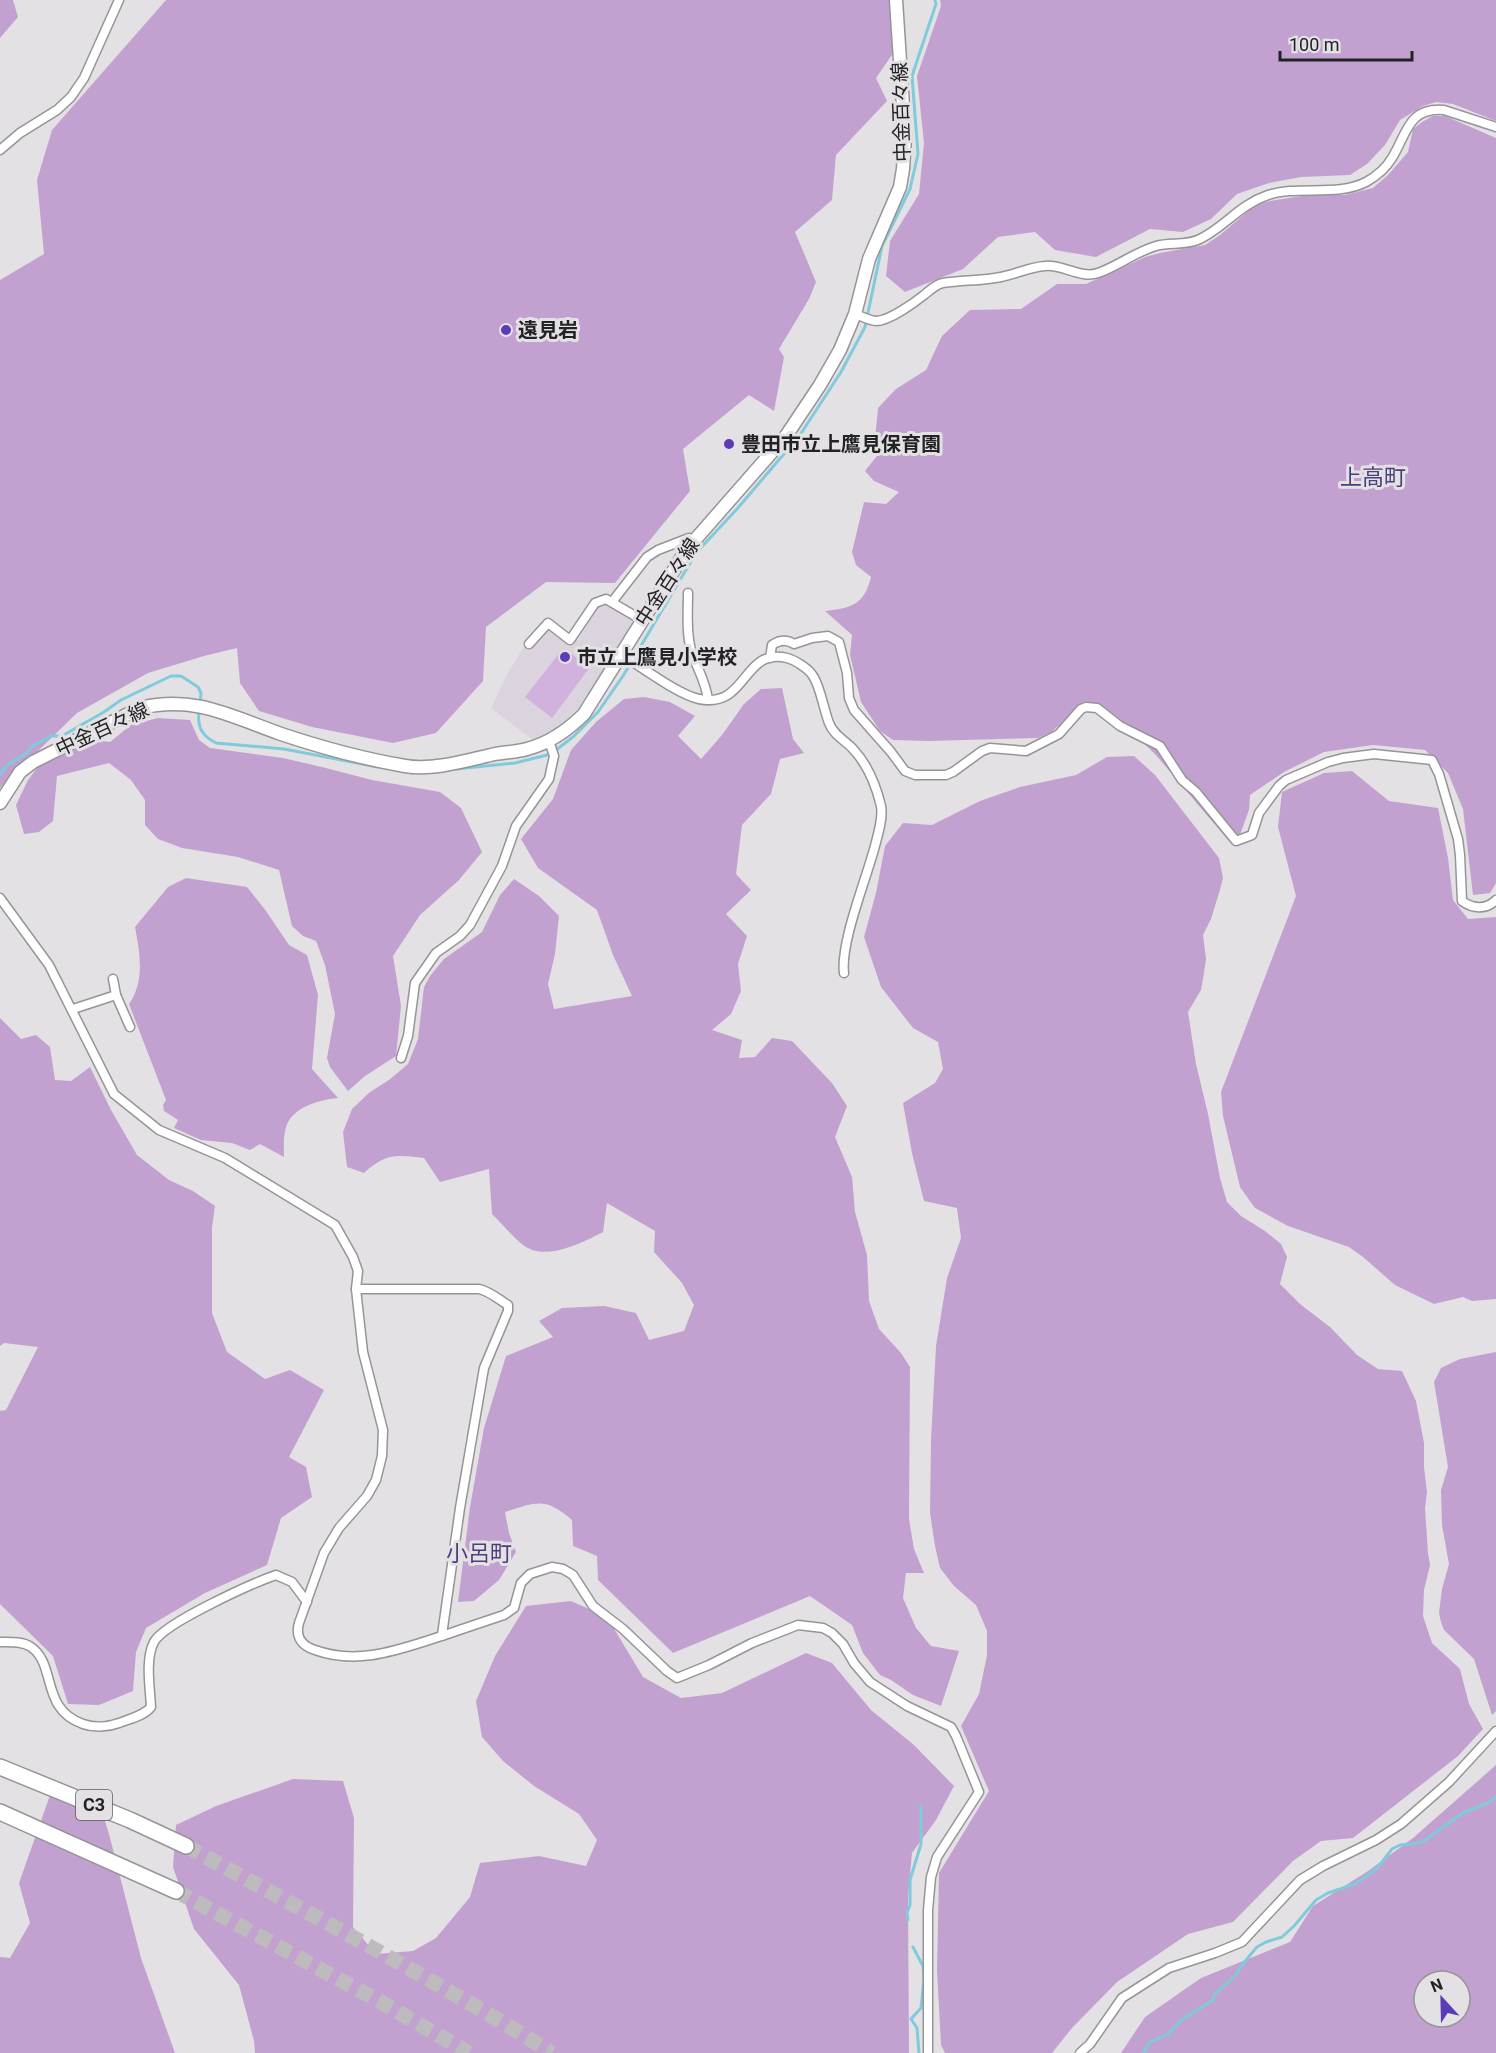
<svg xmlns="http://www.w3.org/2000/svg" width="1496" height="2053" viewBox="0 0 1496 2053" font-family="Roboto,'Noto Sans JP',sans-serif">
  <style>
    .built { fill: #dbd3de }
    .green { fill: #d0b2dd }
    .forest { fill: #c2a1d1; fill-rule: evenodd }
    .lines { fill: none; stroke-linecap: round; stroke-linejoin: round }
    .stream { stroke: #80cbdb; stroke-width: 3 }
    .highway-tunnel { stroke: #bdbbbe; stroke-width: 15; stroke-dasharray: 15 8; stroke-linecap: butt }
    .street-casing { stroke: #969498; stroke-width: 11 }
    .secondary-casing { stroke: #969498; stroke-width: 15 }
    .highway-casing { stroke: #969498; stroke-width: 18 }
    .street { stroke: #fff; stroke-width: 8 }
    .secondary { stroke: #fff; stroke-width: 12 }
    .highway { stroke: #fff; stroke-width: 15 }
    .poi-dot { fill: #5c3cb5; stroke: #e4e1e5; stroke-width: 2 }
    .labels { text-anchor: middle; stroke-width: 6; stroke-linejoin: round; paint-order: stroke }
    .shield { fill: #e4e1e5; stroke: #5d5b5e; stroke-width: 1.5 }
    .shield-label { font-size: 18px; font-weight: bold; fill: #232224 }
    .street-label { font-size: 20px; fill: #232224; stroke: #e4e1e5 }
    .poi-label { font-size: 20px; font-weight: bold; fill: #232224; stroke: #e4e1e5; text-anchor: start }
    .quarter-label { font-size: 22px; fill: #4a3e7c; stroke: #e4e1e5 }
  </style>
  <rect width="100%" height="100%" fill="#e4e1e5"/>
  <path class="built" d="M607 603 630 616 635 622 578 708 564 722 550 733 533 740 491 708 507 674 536 628 544 623 578 640 598 606Z"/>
  <path class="green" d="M561 651 573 655 590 667 552 718 525 697Z"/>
  <g class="forest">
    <path d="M0 0H13L18 17 0 38Z"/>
    <path d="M166 0H889L894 52 876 78 887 101 836 155 832 200 795 232 816 282 809 299 779 349 784 357 774 411 749 395 683 449 690 491 615 583 546 582 486 627 483 681 436 733 393 743 312 727 259 711 240 683 237 648 204 656 148 673 77 713 0 788V280L44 254 37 180 52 130Z"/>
    <path d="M940 0H1496V121L1453 104 1436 102 1423 106 1400 120 1385 145 1367 164 1350 175 1301 177 1269 183 1237 194 1211 219 1183 232 1150 229 1096 257 1055 250 1035 232 998 237 963 269 905 292 886 276 890 241 919 194 924 143 917 76 941 6Z"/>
    <path d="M1433 116H1445L1496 138V883L1490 893 1473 895 1463 809 1448 773 1425 750 1373 745 1324 752 1284 772 1250 795 1249 810 1238 840H1228L1155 754 1136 736 1114 728 1092 706 1068 718 1051 732 1038 738 929 741 893 740 880 731 861 702 850 655 852 635 825 611C850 608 864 606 871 577L856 565 852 552 864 502 886 504 899 492 874 481 865 471 880 452 875 439 878 408 896 389 926 370 942 336 970 310 1021 309 1057 284H1086L1145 257 1160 253 1205 245 1220 235 1254 206 1270 201 1308 195H1345L1373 188 1388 175 1408 152 1413 129 1422 122Z"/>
    <path d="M782 688 793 739 804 753 780 759 771 794 742 825 736 874 751 890 726 914 747 936 738 964 741 991 731 1014 712 1030 742 1040 739 1058 755 1057 772 1038 792 1041 832 1083 847 1106 835 1137 852 1177 855 1212 867 1255 869 1301 879 1329 901 1353 910 1367 909 1519 914 1549 924 1573H906L903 1598 916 1628 931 1646 959 1651 941 1706 913 1695 891 1680 880 1675 863 1653 852 1625 810 1596 673 1653 598 1580 597 1556 573 1546 572 1520C545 1497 537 1502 505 1512L509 1533 516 1552 499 1580 474 1601 458 1602 470 1507 484 1428 506 1356 553 1337 539 1321 562 1308 604 1306 636 1313 649 1340 684 1331 694 1305 682 1283 654 1252 655 1231 607 1203 603 1232C582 1243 545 1262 523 1245 512 1236 502 1224 492 1214L489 1169 440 1182 424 1158C396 1155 386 1153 364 1173L347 1167 343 1132 352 1109 370 1092 389 1080 408 1064 418 1039 424 987 430 976 444 959 482 932 500 895 514 879 539 896 559 916 555 954 548 984 554 1009 632 996 613 955 597 910 538 868 521 839 553 799 571 750 596 722 624 699 644 697 670 702 695 716 678 736 701 759 722 735 744 704 761 689Z"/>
    <path d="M158 718 190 720 199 740 210 748 283 758 322 767 372 780 440 792 461 808 482 852 459 880 420 915 393 956 401 1006 396 1056 365 1076 348 1091 330 1067 327 1058 335 1014 325 965 316 941 303 936 292 926 279 870 238 857 182 848 158 839 145 825V800L131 780 109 763 57 776 53 821 39 832 24 834 16 805 28 780 40 764 93 740 110 742 131 725Z"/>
    <path d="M1134 756 1155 775 1219 858 1223 878 1219 893 1211 919 1203 935 1206 959 1203 979 1201 990 1188 1012 1196 1064 1208 1114 1220 1178 1227 1202 1241 1216 1265 1231 1281 1244 1287 1257 1280 1284 1300 1304 1330 1327 1357 1355 1378 1369 1402 1371 1416 1401 1424 1443V1467L1427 1492 1425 1508 1428 1553 1430 1565 1424 1590 1423 1616 1432 1643 1460 1669 1469 1704 1483 1729 1458 1756 1353 1838 1321 1841 1293 1861 1233 1922 1188 1934 1117 1982 1072 2028 1052 2053H945L941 2045 937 1970 939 1873 989 1791 961 1726 979 1694 987 1655V1631L976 1605 954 1586 940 1568 935 1546 930 1513 931 1440 936 1346 947 1278 961 1238 957 1208 924 1201 912 1153 903 1103 935 1083 943 1069 938 1042 913 1028 881 987 864 937 876 893 885 846 903 823 932 825 980 801 1020 787 1076 775 1107 757Z"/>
    <path d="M1352 771 1389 801 1438 808 1448 858 1453 900 1468 919 1496 917V1299L1472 1301 1463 1297 1434 1304 1395 1285 1363 1257 1349 1247 1288 1226 1255 1208 1240 1187 1223 1116 1221 1092 1296 896 1278 827 1282 792 1324 773Z"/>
    <path d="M186 878 247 887 266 911 289 945 307 955 318 995 312 1069 338 1098C318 1100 288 1108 285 1132 283 1140 284 1149 284 1157L260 1144 250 1150 232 1143 201 1140 174 1128 178 1120 164 1111 163 1105 166 1100 129 1004C145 982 140 953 135 927L168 887Z"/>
    <path d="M0 1018 21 1039 36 1035 50 1047 55 1080 71 1081 90 1067 111 1110 137 1155 169 1180 193 1191 215 1206 212 1228V1313L227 1352 265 1379 290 1370 324 1390 289 1457 306 1467 312 1497 281 1518 267 1565 205 1593 146 1628 136 1652 133 1691 99 1705 68 1704 53 1656 0 1604V1411L6 1410 38 1347 4 1343 0 1346Z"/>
    <path d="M1496 1352V1711L1492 1715 1474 1659 1444 1630 1441 1622 1439 1613 1442 1589 1449 1564 1442 1525 1441 1490 1448 1467 1434 1382 1441 1368 1460 1359Z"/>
    <path d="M571 1601 607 1617 643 1677 681 1698 722 1693 806 1653 832 1663 871 1710 914 1745 954 1786 936 1820 912 1853 908 1897 909 2053H255L254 2041 239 1985 194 1929 173 1867 176 1825 216 1806 293 1779 343 1781 354 1818 353 1927 376 1954 413 1951 436 1938 470 1897 480 1863 539 1856 586 1866 597 1840 579 1814 534 1786 503 1761 482 1737 476 1701 495 1656 526 1606Z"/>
    <path d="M1496 1765V2053H1121L1145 2017 1201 1978 1290 1942 1313 1906 1368 1871 1413 1838ZM1424 1981H1460V2017H1424Z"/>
    <path d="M54 1784 98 1798 109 1834 141 1958 175 2053H0V1957L10 1958 30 1923 19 1883Z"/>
  </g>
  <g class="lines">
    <g class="stream">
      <path d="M199 711C197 727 202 736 216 743L284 749 378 767"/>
      <path d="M456 769 515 763 551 754 574 736 598 712 623 676 696 553 737 509 800 435 841 372 865 327 882 246 910 189 918 154 912 76 936 4 935 0"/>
      <path d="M0 775 6 766 27 753 31 747 51 736H62L104 712 121 700 171 676H181L198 687 201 693 200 705"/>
      <path d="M908 1920 907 1913 910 1905V1880L921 1844V1806"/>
      <path d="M913 1947 923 1966 924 1979 921 2008 911 2019 917 2028 919 2053"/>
      <path d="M1143 2053 1150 2042 1168 2034 1180 2021 1213 2000 1214 1995 1236 1975 1241 1966 1257 1947 1266 1942 1282 1937 1294 1926 1316 1900 1328 1893 1355 1884 1367 1876 1379 1866 1392 1849 1400 1845 1414 1844 1425 1840 1463 1813 1488 1803 1496 1797"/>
    </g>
    <g class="highway-tunnel">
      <path d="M186 1846C309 1914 433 1978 552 2053"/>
      <path d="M176 1891 381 2002 469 2053"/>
    </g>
    <g class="street-casing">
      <g id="street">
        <path d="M0 150 20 133 57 110 71 97 84 78 119 0"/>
        <path d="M855 314C861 316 870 321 876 321 889 321 914 303 924 295 929 291 936 284 943 283 962 280 982 281 1001 277 1016 274 1030 267 1045 266 1062 264 1081 279 1098 273 1118 266 1135 252 1156 246 1170 242 1186 246 1200 239 1226 226 1239 205 1268 195 1299 185 1337 197 1366 182 1377 176 1386 168 1392 158 1407 134 1408 107 1444 110L1496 127"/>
        <path d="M688 593C688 611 686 632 691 650 696 667 706 681 708 700"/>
        <path d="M612 602 647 557 658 550 689 538 693 541"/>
        <path d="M529 644 548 623 570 640 595 603 606 599 642 620"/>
        <path d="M620 654C641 666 678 695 699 699 748 709 742 647 787 658 795 660 809 669 813 676 820 686 824 710 829 723 834 736 845 740 853 749 868 765 876 785 881 806 883 817 879 831 876 842 868 875 840 942 844 973"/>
        <path d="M770 658 772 645C779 640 787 639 794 644L812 638 828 636 839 642 847 673 849 698 854 710 891 752 905 771 915 775H946L953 772 982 751 990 748 1026 751 1059 734 1081 709 1086 707 1097 708 1120 726 1160 746 1182 780 1196 792 1236 841 1252 835 1259 813 1279 786 1286 780 1328 762 1343 758 1374 754 1432 760 1439 774 1458 839 1460 855 1462 901C1473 909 1486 910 1496 900"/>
        <path d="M0 898 49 965 114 1094 159 1130 225 1158 335 1225 353 1257 358 1271 356 1289 363 1352 383 1430 382 1456 376 1480 367 1496 339 1528 324 1553 299 1623C295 1637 302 1646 315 1650 359 1666 400 1649 442 1636 462 1629 483 1622 504 1615L514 1608 521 1583 530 1574 552 1567 563 1569 573 1575 593 1606 623 1629 667 1671 677 1678 709 1665 752 1643 798 1625 823 1628 832 1633 843 1644 854 1663 870 1682 907 1706 951 1727 956 1736 979 1792 937 1857 931 1877 928 1910V2053"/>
        <path d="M113 979 116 995 130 1027"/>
        <path d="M73 1009 116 995"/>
        <path d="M401 1058 408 1036 415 983 436 953 460 936 470 925 502 866 516 826 549 779 554 756 549 741"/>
        <path d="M356 1289H479C491 1292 498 1299 508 1305V1311L484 1368 460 1508 442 1635"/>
        <path d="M0 1642C10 1642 22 1641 31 1647 57 1665 40 1709 83 1724 94 1728 108 1727 119 1723 129 1719 144 1716 151 1707 150 1687 145 1659 154 1642 164 1623 253 1583 276 1575L292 1582 307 1602"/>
        <path d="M1080 2053 1090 2044 1122 1998 1169 1968 1215 1953 1242 1942 1300 1880 1323 1866 1376 1840 1401 1824 1449 1782 1496 1731"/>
      </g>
    </g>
    <g class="secondary-casing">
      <path id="secondary" d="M0 803 20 772 33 762 140 708C195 695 230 716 281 734 320 747 364 759 405 766 433 771 468 760 495 754 505 752 517 752 527 749 550 743 568 730 584 714L687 549 786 436 820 385 840 350 855 314 869 259 900 187 903 169 905 137 896 0"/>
    </g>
    <g class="highway-casing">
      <g id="highway">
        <path d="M0 1767 130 1820 186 1846"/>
        <path d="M0 1812 176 1891"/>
      </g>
    </g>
    <use href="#street" class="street"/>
    <use href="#secondary" class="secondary"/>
    <use href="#highway" class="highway"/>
  </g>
  <g class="poi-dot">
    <circle cx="506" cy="330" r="6"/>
    <circle cx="729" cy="444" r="6"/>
    <circle cx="565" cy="657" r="6"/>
  </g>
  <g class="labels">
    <rect class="shield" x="76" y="1790" width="36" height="30" rx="4.5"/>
    <g class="shield-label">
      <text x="94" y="1811">C3</text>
    </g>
    <g class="street-label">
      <text transform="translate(901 112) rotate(-92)" y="7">中金百々線</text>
      <text transform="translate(667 582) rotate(-57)" y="7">中金百々線</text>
      <text transform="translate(102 729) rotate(-25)" y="7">中金百々線</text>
    </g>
    <g class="poi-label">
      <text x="518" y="337">遠見岩</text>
      <text x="741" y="451">豊田市立上鷹見保育園</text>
      <text x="577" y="664">市立上鷹見小学校</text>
    </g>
    <g class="quarter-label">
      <text x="1373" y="485">上高町</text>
      <text x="479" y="1561">小呂町</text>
    </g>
  </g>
  <g transform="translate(1442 1999) rotate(338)"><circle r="28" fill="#e4e1e5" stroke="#979598" stroke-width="1.5"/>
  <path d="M0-4.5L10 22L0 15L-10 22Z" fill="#5c3cb5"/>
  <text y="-9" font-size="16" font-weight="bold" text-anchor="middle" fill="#232224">N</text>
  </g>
  <path d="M1280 51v9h132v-9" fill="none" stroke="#232224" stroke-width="3"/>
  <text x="1289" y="51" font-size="18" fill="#232224" stroke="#e4e1e5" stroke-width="4.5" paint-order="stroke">100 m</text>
</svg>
